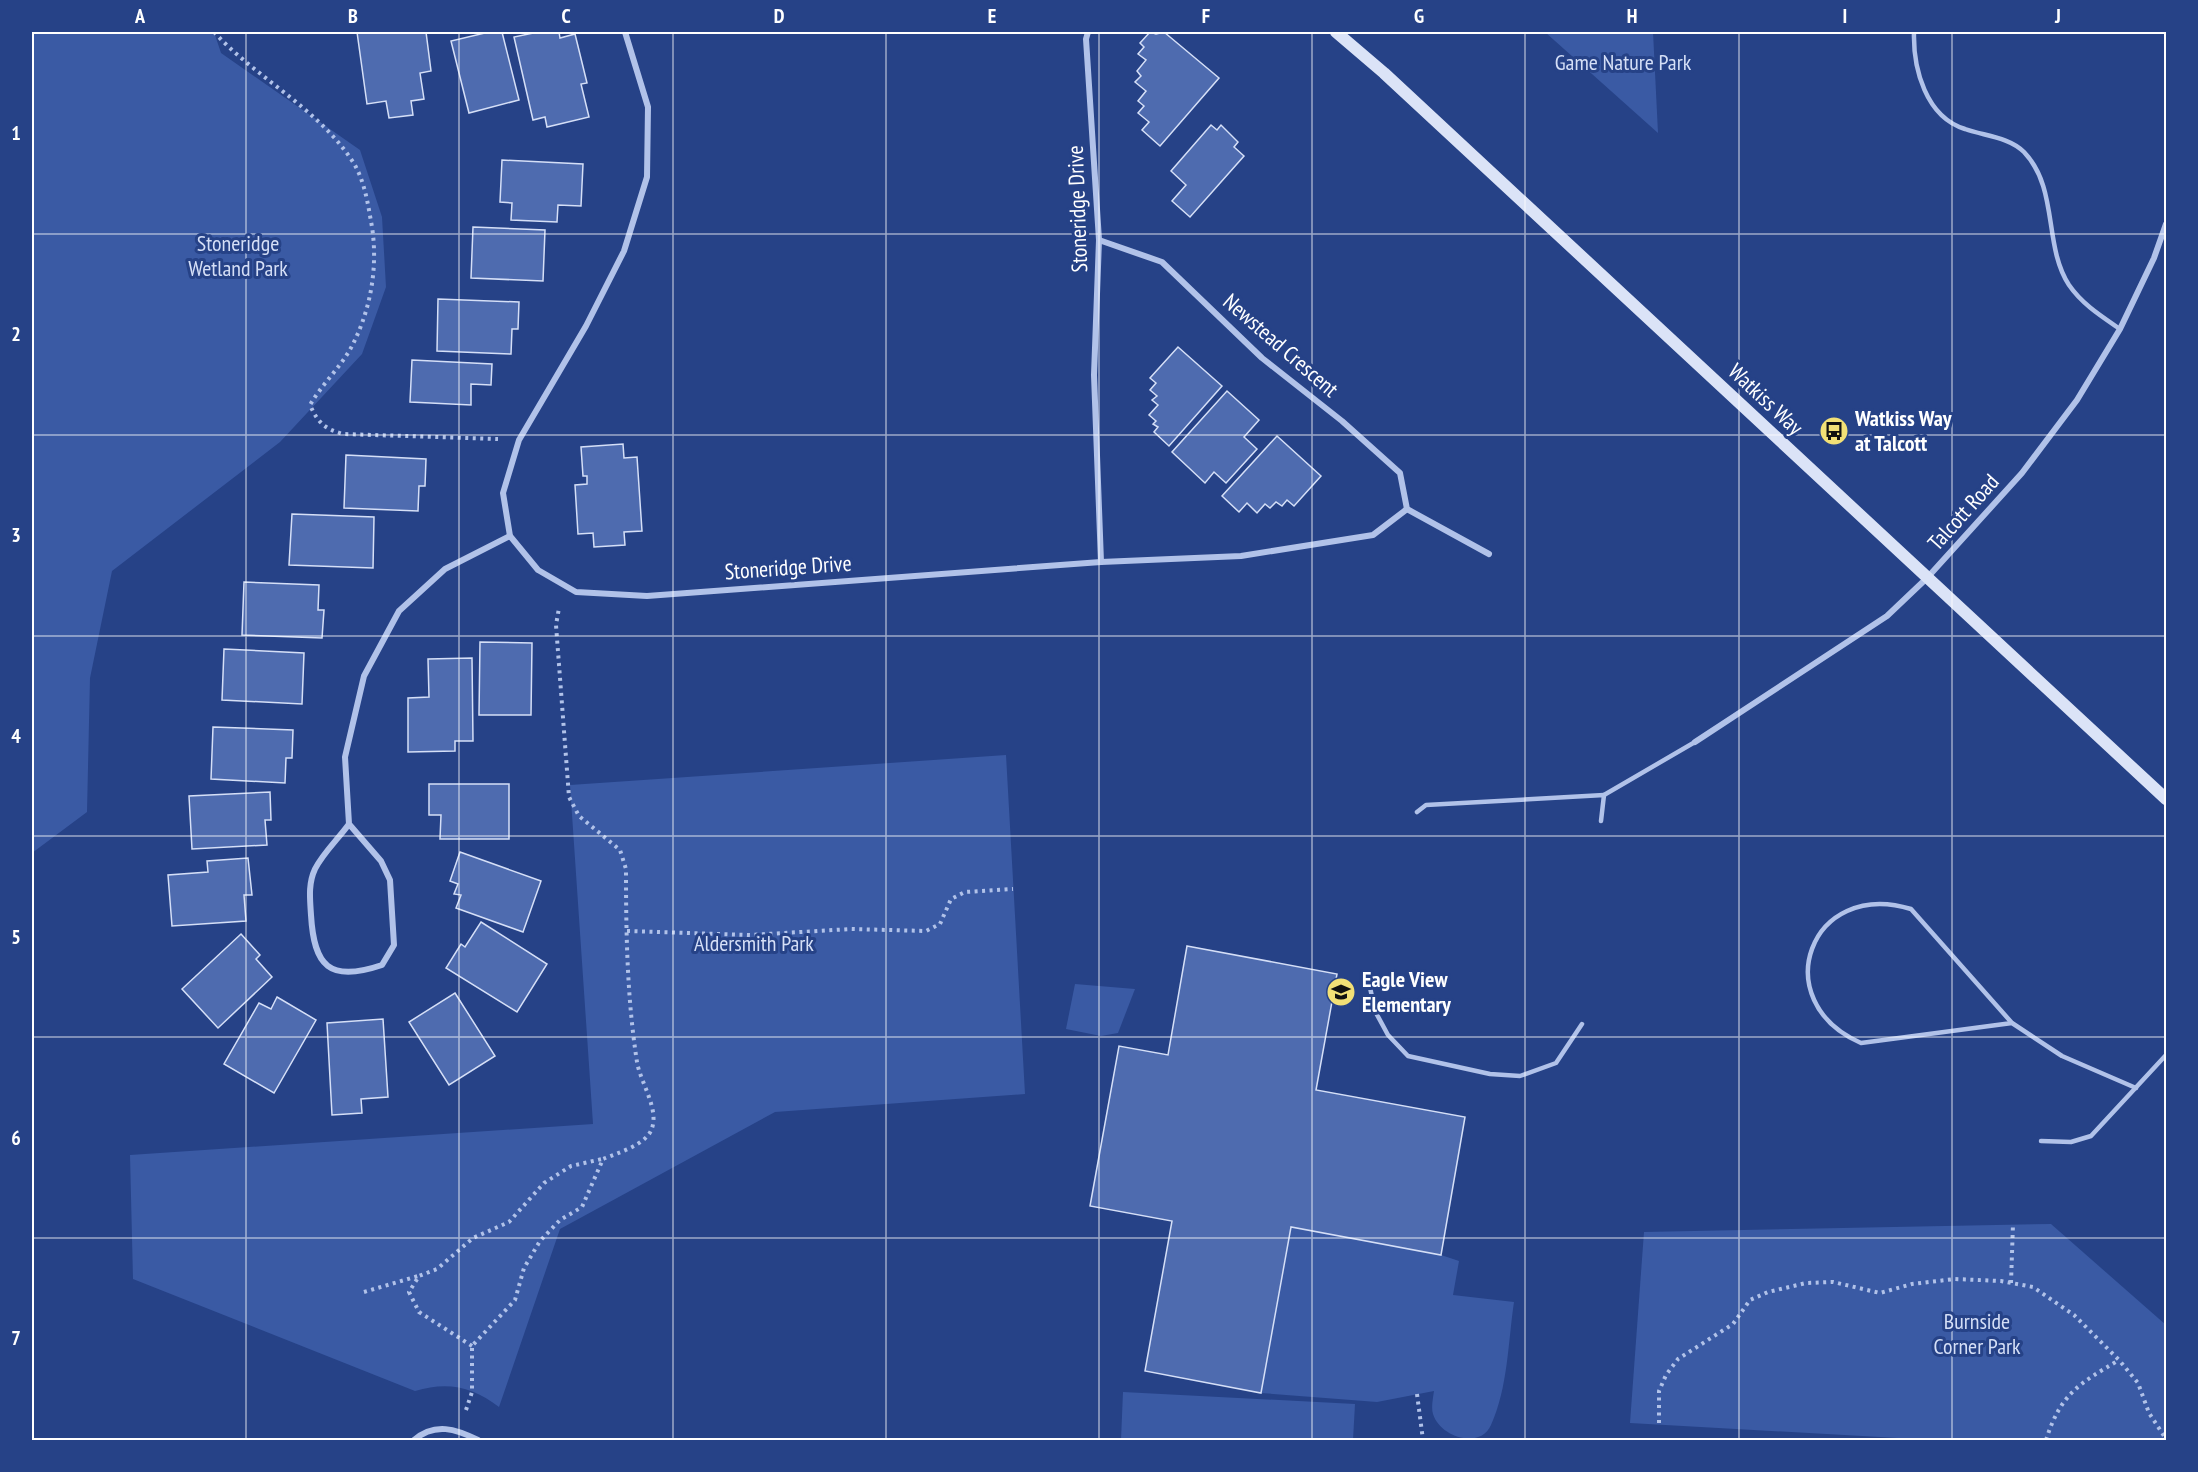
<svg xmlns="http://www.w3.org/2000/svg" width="2198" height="1472" viewBox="0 0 2198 1472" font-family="'PT Sans Narrow',sans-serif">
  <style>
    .green { fill: #3a5aa4 }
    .building { fill: #4e6baf; stroke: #d5dff7; stroke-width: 1.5 }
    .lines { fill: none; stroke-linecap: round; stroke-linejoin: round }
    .path { stroke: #b1c2e9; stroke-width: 4; stroke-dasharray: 3 4.5; stroke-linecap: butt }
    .lane { stroke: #b1c2e9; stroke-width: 4.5 }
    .street { stroke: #b1c2e9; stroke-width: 6 }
    .secondary { stroke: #dbe3f7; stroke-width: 12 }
    .grid { fill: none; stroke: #fff; stroke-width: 1.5; stroke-opacity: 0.55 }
    .labels { text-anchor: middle; stroke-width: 6; stroke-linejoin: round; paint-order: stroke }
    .park-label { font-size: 22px; fill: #d5dff7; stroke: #264287 }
    .street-label { font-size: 22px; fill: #fff; stroke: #264287 }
    .poi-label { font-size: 22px; font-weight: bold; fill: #fff; stroke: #264287; text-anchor: start }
    .neatline { fill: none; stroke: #fff; stroke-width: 2 }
    .grid-label { font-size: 20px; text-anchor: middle; font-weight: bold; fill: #fff }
  </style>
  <rect width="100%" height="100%" fill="#264287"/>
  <g class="green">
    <path d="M32 32H214L221 53 360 150 382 217 386 287 362 354 280 442 112 571 90 678 87 812 32 853Z"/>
    <path d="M1545 32H1653L1658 133Z"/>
    <path d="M1006 755 1025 1094 775 1112 560 1229 499 1407C473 1387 448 1381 415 1391L133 1279 130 1155 593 1124 570 785Z"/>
    <path d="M1075 984 1135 989 1118 1033 1101 1036 1066 1029Z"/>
    <path d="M2051 1224 2166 1325V1440H1933L1630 1423 1644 1232Z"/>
    <path d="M1291 1227 1441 1255 1459 1261 1453 1295 1514 1302C1508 1342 1508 1388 1491 1425 1480 1450 1440 1437 1433 1414 1431 1408 1433 1398 1434 1391L1377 1402 1261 1393Z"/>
    <path d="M1123 1392 1355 1404 1353 1440H1121Z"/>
  </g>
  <g class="building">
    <path d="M357 32H426L431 71 420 73 424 99 411 101 413 115 389 118 386 101 367 104Z"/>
    <path d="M489 32H502L519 100 469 113 451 41Z"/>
    <path d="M538 32H559L560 38 575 34 587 83 581 84 589 117 547 127 545 117 533 120 514 37Z"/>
    <path d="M1150 32 1156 34 1164 32 1219 78 1160 146 1142 130 1149 122 1138 113 1144 106 1138 101 1146 91 1135 82 1141 76 1137 71 1146 60 1138 54 1144 47 1140 43Z"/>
    <path d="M1211 125 1217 130 1221 125 1238 142 1234 147 1244 156 1190 217 1172 201 1186 185 1171 171Z"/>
    <path d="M502 160 583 164 581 206 558 205 557 222 511 220 512 203 500 202Z"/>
    <path d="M473 227 545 230 543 281 471 278Z"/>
    <path d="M438 299 519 302 518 329H512L511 354 437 351Z"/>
    <path d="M1178 347 1222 386 1169 446 1154 432 1158 427 1153 424 1156 421 1149 415 1158 405 1152 400 1157 396 1150 390 1156 383 1150 378Z"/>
    <path d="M412 360 492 364 491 385 471 384V405L410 402Z"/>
    <path d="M1227 391 1259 420 1244 437 1257 449 1226 483 1214 472 1205 483 1172 452Z"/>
    <path d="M1277 436 1321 476 1294 506 1287 500 1282 506 1276 502 1270 508 1265 504 1257 513 1247 503 1239 512 1222 496Z"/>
    <path d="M623 444 624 458 637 457 642 531 624 532 625 545 594 547 593 533 578 534 575 485 587 484V476H583L581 447Z"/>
    <path d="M346 455 426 459 425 486H419L418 511 344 508Z"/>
    <path d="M292 514 374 517 373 568 289 565Z"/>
    <path d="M244 582 319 585 318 610H324L322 638 242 635Z"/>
    <path d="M480 642 532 643 531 715H479Z"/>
    <path d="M224 649 304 653 302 704 222 700Z"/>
    <path d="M472 658 473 741H455V751L408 752V698L429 697 428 659Z"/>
    <path d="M213 727 293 730 292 758H286L285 783 211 779Z"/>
    <path d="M429 784H509V839H440L441 815H429Z"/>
    <path d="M270 792 271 820H265L267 845 192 849 189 796Z"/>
    <path d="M460 852 541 881 523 932 456 908 461 895 454 894 458 884 450 881Z"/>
    <path d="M248 858 252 895H244L246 921 172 926 168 875 208 872 207 861Z"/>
    <path d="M481 922 547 964 517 1012 446 968 461 944 465 947Z"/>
    <path d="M241 934 260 955 256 959 272 977 218 1028 182 989Z"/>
    <path d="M1187 946 1337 974 1316 1090 1465 1117 1441 1255 1291 1227 1261 1393 1145 1371 1172 1221 1090 1206 1119 1046 1168 1055Z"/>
    <path d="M455 993 495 1056 449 1085 409 1022Z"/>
    <path d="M277 997 316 1020 274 1093 224 1064 259 1003 271 1009Z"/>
    <path d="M383 1019 388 1097 361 1099 362 1113 332 1115 327 1023Z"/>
  </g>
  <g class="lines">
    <g class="path">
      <path d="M214 32C256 78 318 108 353 162 365 181 368 205 372 227 378 267 371 309 352 346 341 367 322 384 310 405 318 423 325 429 343 434L498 439"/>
      <path d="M627 931 750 935 851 929 926 931 940 924 951 899 965 892 1013 889"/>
      <path d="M2011 1283 2013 1224"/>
      <path d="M364 1292 418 1276"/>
      <path d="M472 1346 419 1312 409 1292 419 1276 437 1269 473 1238 509 1222 544 1183 571 1166 602 1159"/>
      <path d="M1417 1394 1423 1440"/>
      <path d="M466 1410 472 1392V1346L515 1300 524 1268 540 1241 560 1220 582 1207 603 1159C617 1153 647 1145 652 1128 659 1109 640 1081 637 1062 627 998 626 933 626 869L620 850 579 816 569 797 556 625 559 608"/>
      <path d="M1659 1423V1391L1666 1375 1678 1359 1733 1324 1750 1300 1768 1292 1806 1283 1833 1282 1880 1293 1912 1284 1955 1279 2001 1281 2033 1287 2074 1315 2119 1360 2138 1383 2149 1413 2166 1439"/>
      <path d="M2046 1440C2061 1393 2079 1384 2119 1360"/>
    </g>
    <g class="lane">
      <path d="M1914 32C1913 69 1926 117 1965 129 1985 136 2009 137 2024 152 2059 189 2043 245 2069 285 2082 304 2101 316 2120 329"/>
      <path d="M1604 795 1695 742"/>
      <path d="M1417 812 1426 805 1604 795 1601 821"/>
      <path d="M1368 978 1375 1011 1388 1035 1408 1056 1490 1074 1520 1076 1556 1063 1582 1024"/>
      <path d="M2012 1023 1861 1043C1765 1001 1810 878 1911 909L2012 1023 2062 1056 2136 1088"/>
      <path d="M2041 1141 2071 1142 2091 1136 2166 1055"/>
    </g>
    <g class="street">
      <path d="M625 32 648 107 647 177 624 251 586 326 519 440 503 493 510 536 538 570 576 592 647 596 1101 562 1241 556 1373 535 1407 509"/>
      <path d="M1088 32 1086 39 1099 240 1094 375 1101 562"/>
      <path d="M1099 240 1162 262 1262 358 1342 421 1400 473 1407 509 1489 554"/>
      <path d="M1695 742 1887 616 1927 578 2022 473 2077 400 2120 329 2154 258 2166 224"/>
      <path d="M349 824C339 838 323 853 315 869 308 884 310 899 311 915 314 966 329 983 382 965L394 945 390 880 381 861 349 824 345 757 364 676 399 611 445 569 510 536"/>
      <path d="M414 1440C435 1422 456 1429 478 1440"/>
    </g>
    <path class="secondary" d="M1336 32 1384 73 2166 799"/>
  </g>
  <path class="grid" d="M246 32V1440M459 32V1440M673 32V1440M886 32V1440M1099 32V1440M1312 32V1440M1525 32V1440M1739 32V1440M1952 32V1440M32 234H2166M32 435H2166M32 636H2166M32 836H2166M32 1037H2166M32 1238H2166"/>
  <defs>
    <g id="bus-disc" transform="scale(1.5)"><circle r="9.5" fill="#f2e076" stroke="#264287"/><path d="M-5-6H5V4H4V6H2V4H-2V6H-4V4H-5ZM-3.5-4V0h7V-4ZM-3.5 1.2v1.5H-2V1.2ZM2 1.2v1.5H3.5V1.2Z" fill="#111"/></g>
    <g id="school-disc" transform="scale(1.5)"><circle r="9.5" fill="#f2e076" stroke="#264287"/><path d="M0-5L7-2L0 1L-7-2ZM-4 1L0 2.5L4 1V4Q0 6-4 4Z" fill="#111"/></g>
  </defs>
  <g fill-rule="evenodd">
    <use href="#bus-disc" x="1834" y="431"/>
    <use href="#school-disc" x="1341" y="992"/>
  </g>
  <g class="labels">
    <g class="park-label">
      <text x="1623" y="70">Game Nature Park</text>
      <text x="238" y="251">Stoneridge<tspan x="238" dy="25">Wetland Park</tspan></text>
      <text x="754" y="951">Aldersmith Park</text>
      <text x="1977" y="1329">Burnside<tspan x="1977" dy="25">Corner Park</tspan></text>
    </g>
    <g class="street-label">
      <text transform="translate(1077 209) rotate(-92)" y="8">Stoneridge Drive</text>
      <text transform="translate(1281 345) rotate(41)" y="8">Newstead Crescent</text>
      <text transform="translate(1766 399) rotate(43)" y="8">Watkiss Way</text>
      <text transform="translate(1963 512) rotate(-48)" y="8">Talcott Road</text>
      <text transform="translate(788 567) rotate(-4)" y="8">Stoneridge Drive</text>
    </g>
    <g class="poi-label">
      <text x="1855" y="426">Watkiss Way<tspan x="1855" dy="25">at Talcott</tspan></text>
      <text x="1362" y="987">Eagle View<tspan x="1362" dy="25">Elementary</tspan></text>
    </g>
  </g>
  <rect width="2198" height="1472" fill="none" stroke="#264287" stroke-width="66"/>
  <rect x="33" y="33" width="2132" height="1406" class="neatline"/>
  <g class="grid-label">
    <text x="140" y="23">A</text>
    <text x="353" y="23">B</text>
    <text x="566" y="23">C</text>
    <text x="779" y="23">D</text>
    <text x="992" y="23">E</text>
    <text x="1206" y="23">F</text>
    <text x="1419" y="23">G</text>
    <text x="1632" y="23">H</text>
    <text x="1845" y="23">I</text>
    <text x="2058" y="23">J</text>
    <text x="16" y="140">1</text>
    <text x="16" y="341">2</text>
    <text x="16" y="542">3</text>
    <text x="16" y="743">4</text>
    <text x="16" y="944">5</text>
    <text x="16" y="1145">6</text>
    <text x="16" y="1345">7</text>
  </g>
</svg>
